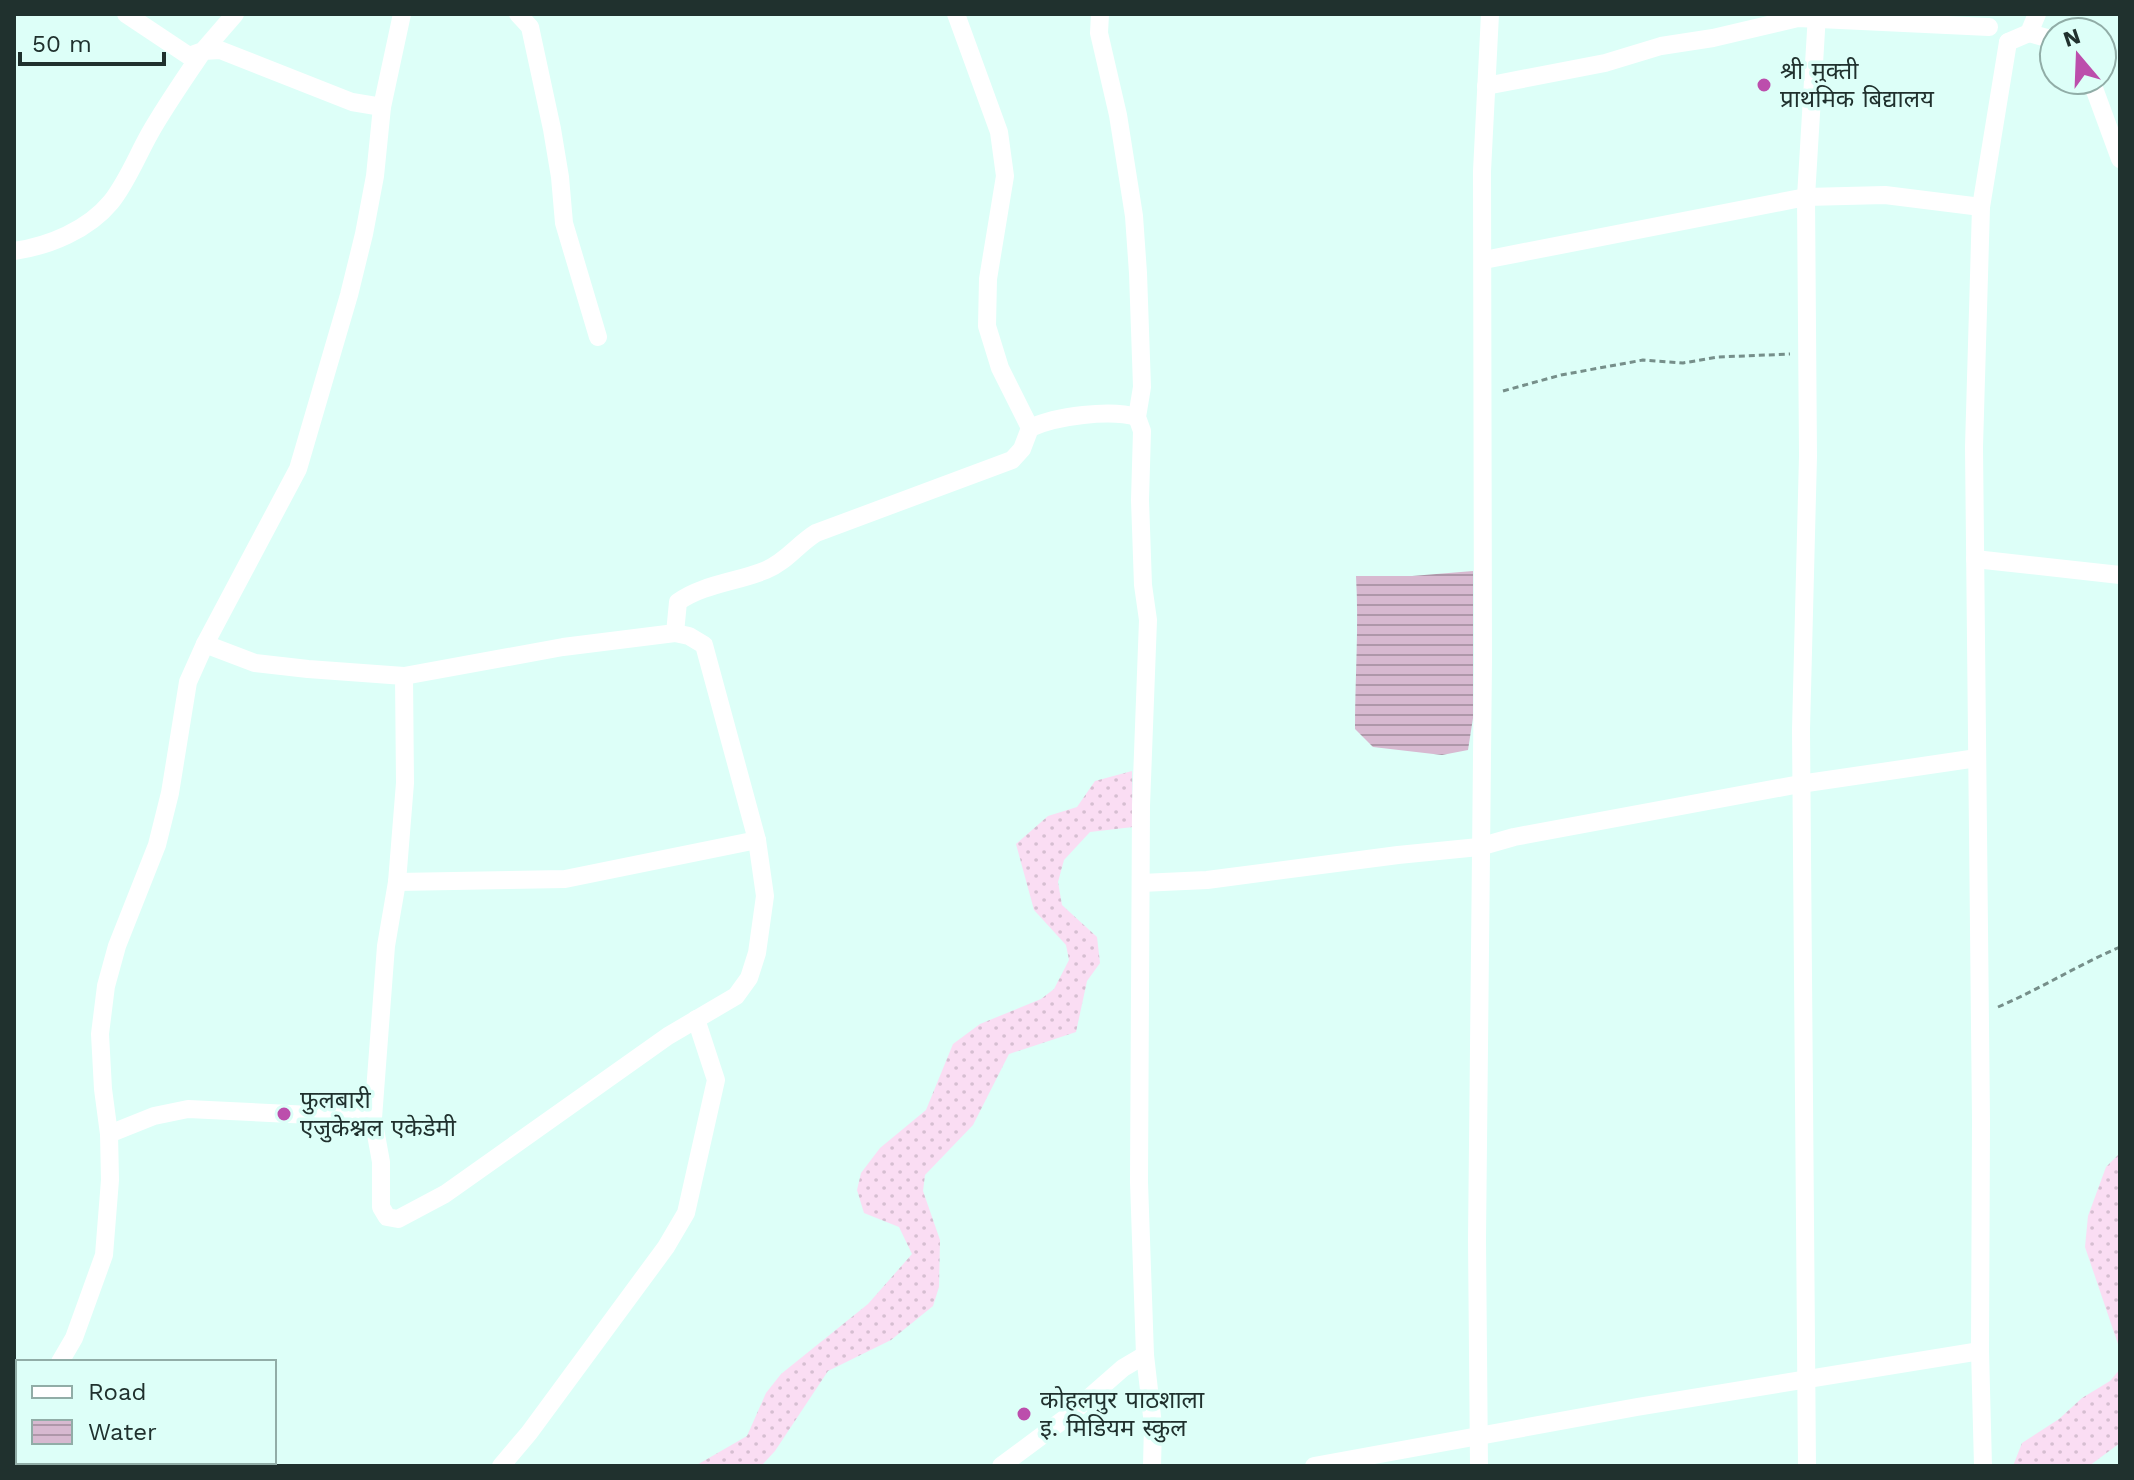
<svg xmlns="http://www.w3.org/2000/svg" width="2134" height="1480" viewBox="0 0 2134 1480" font-family="'Work Sans','Noto Sans Devanagari',sans-serif">
  <style>
    .grass { fill: url(#grass-dots) }
    .water { fill: url(#water-rules) }
    .lines { fill: none; stroke-linecap: round; stroke-linejoin: round }
    .path { stroke: #768f8a; stroke-width: 3; stroke-dasharray: 6 4; stroke-linecap: butt }
    .minor { stroke: #fff; stroke-width: 18 }
    .poi-dot { fill: #bc4eac; stroke: #ddfff8; stroke-width: 3 }
    .labels { text-anchor: middle; stroke-width: 7; stroke-linejoin: round; paint-order: stroke }
    .poi-label { font-size: 24px; fill: #20312e; stroke: #ddfff8; text-anchor: start }
  </style>
  <defs>
    <pattern id="grass-dots" width="8" height="8" patternUnits="userSpaceOnUse" patternTransform="scale(2)"><rect width="8" height="8" fill="#faddf3"/><path d="M2 2h.1M6 6h.1" fill="none" stroke="#d6bed1" stroke-width="1.8" stroke-linecap="round"/></pattern>
    <pattern id="water-rules" width="6" height="5" patternUnits="userSpaceOnUse" patternTransform="scale(2)"><rect width="6" height="5" fill="#d7b9d0"/><path d="M0 2.5h6" fill="none" stroke="#ae97a9"/></pattern>
  </defs>
  <rect width="100%" height="100%" fill="#ddfff8"/>
  <g class="grass">
    <path d="M1132 771 1133 827 1090 832 1064 860 1058 882 1062 905 1097 937 1100 963 1087 981 1076 1032 1009 1054 973 1125 925 1175 923 1191 940 1240 939 1287 933 1306 891 1340 828 1371 775 1451 761 1466H695L747 1436 766 1393 781 1374 868 1304 912 1254 899 1227 864 1213 857 1190 861 1173 880 1148 926 1110 953 1044 980 1024 1041 999 1054 989 1069 960 1066 945 1034 910 1016 844 1048 816 1077 807 1095 781Z"/>
    <path d="M2120 1153V1350L2085 1247 2088 1216 2106 1167Z"/>
    <path d="M2120 1369V1443L2089 1466H2013L2022 1443 2059 1419 2082 1398 2110 1381Z"/>
  </g>
  <path class="water" d="M1473 571V718L1468 750 1442 755 1373 747 1355 729C1355 678 1359 627 1356 576H1412Z"/>
  <g class="lines">
    <g class="path">
      <path d="M1503 391 1561 375 1643 360 1683 363 1718 357 1790 354"/>
      <path d="M1998 1007C2040 989 2078 965 2120 947"/>
    </g>
    <g class="minor">
      <path d="M126 14 189 56 203 51 235 14"/>
      <path d="M518 14 530 27 552 129 560 177 564 223 598 337"/>
      <path d="M956 14 999 132 1005 176 988 279 987 326 1000 368 1030 428"/>
      <path d="M1100 14 1099 33 1118 115 1134 216 1138 273 1142 387 1137 417 1142 431 1140 500 1143 585 1148 620 1141 806 1139 1182 1145 1355 1153 1425 1152 1466"/>
      <path d="M2029 33 2054 40"/>
      <path d="M2008 42 2029 33 2037 14"/>
      <path d="M2091 80 2120 159"/>
      <path d="M1486 86 1605 63 1661 46 1713 38 1798 18 1989 27"/>
      <path d="M14 251C49 246 88 230 111 202 127 182 137 156 150 133 166 105 185 78 203 51L220 50 352 102 382 107"/>
      <path d="M1484 260 1806 197 1885 195 1981 207"/>
      <path d="M1975 559 2120 575"/>
      <path d="M404 676 563 647 675 633 678 602C703 584 737 582 766 570 786 562 798 544 816 533L1012 460 1022 449 1030 428C1056 416 1110 409 1137 417"/>
      <path d="M397 882 565 879 757 840"/>
      <path d="M1141 883 1207 880 1398 855 1479 847 1514 837 1800 784 1977 758"/>
      <path d="M373 1118 381 1162V1207L387 1217 398 1219 445 1194 668 1036 736 996 749 978 757 953 765 896 757 840 704 645 689 636 675 633"/>
      <path d="M109 1134 154 1116 188 1109 373 1118 386 946 397 882 405 783 404 676 308 669 255 663 205 644"/>
      <path d="M1980 1351 1983 1466"/>
      <path d="M60 1362 74 1338 104 1255 110 1180 109 1134 103 1089 100 1034 106 986 117 946 157 845 170 793 188 682 205 644 298 469 349 295 364 234 375 176 382 107 402 14"/>
      <path d="M14 1439 18 1433"/>
      <path d="M34 1462 37 1466"/>
      <path d="M501 1466 529 1433 666 1247 686 1213 716 1080 696 1019"/>
      <path d="M1001 1466 1067 1417 1123 1368 1145 1355"/>
      <path d="M1314 1466 1637 1407 1980 1351 1981 1121 1974 447 1981 207 2008 42"/>
      <path d="M1479 1466 1477 1240 1483 661 1482 171 1490 14"/>
      <path d="M1807 1466 1801 730 1808 456 1806 197 1817 14"/>
    </g>
  </g>
  <g class="poi-dot">
    <circle cx="1764" cy="85" r="8"/>
    <circle cx="284" cy="1114" r="8"/>
    <circle cx="1024" cy="1414" r="8"/>
  </g>
  <g class="labels">
    <g class="poi-label">
      <text x="1780" y="79">श्री मुक्ती<tspan x="1780" dy="28">प्राथमिक बिद्यालय</tspan></text>
      <text x="300" y="1108">फुलबारी<tspan x="300" dy="28">एजुकेश्नल एकेडेमी</tspan></text>
      <text x="1040" y="1408">कोहलपुर पाठशाला<tspan x="1040" dy="28">इ. मिडियम स्कुल</tspan></text>
    </g>
  </g>
  <rect width="2134" height="1480" fill="none" stroke="#20312e" stroke-width="32"/>
  <rect x="16" y="1360" width="260" height="104" fill="#ddfff8" stroke="#91ada7" stroke-width="2"/>
  <rect x="32" y="1386" width="40" height="12" fill="#ffffff" stroke="#91ada7" stroke-width="2"/>
  <text x="88" y="1400" font-size="24" fill="#20312e">Road</text>
  <rect x="32" y="1420" width="40" height="24" fill="url(#water-rules)" stroke="#91ada7" stroke-width="2"/>
  <text x="88" y="1440" font-size="24" fill="#20312e">Water</text>
  <g transform="translate(2078 56) rotate(341)"><circle r="38" fill="#ddfff8" stroke="#91ada7" stroke-width="2"/>
  <path d="M0-6L14 30L0 20L-14 30Z" fill="#bc4eac"/>
  <text y="-12" font-size="22" font-weight="bold" text-anchor="middle" fill="#20312e">N</text>
  </g>
  <path d="M20 52v12h144v-12" fill="none" stroke="#20312e" stroke-width="4"/>
  <text x="32" y="52" font-size="24" fill="#20312e" stroke="#ddfff8" stroke-width="6" paint-order="stroke">50 m</text>
</svg>
